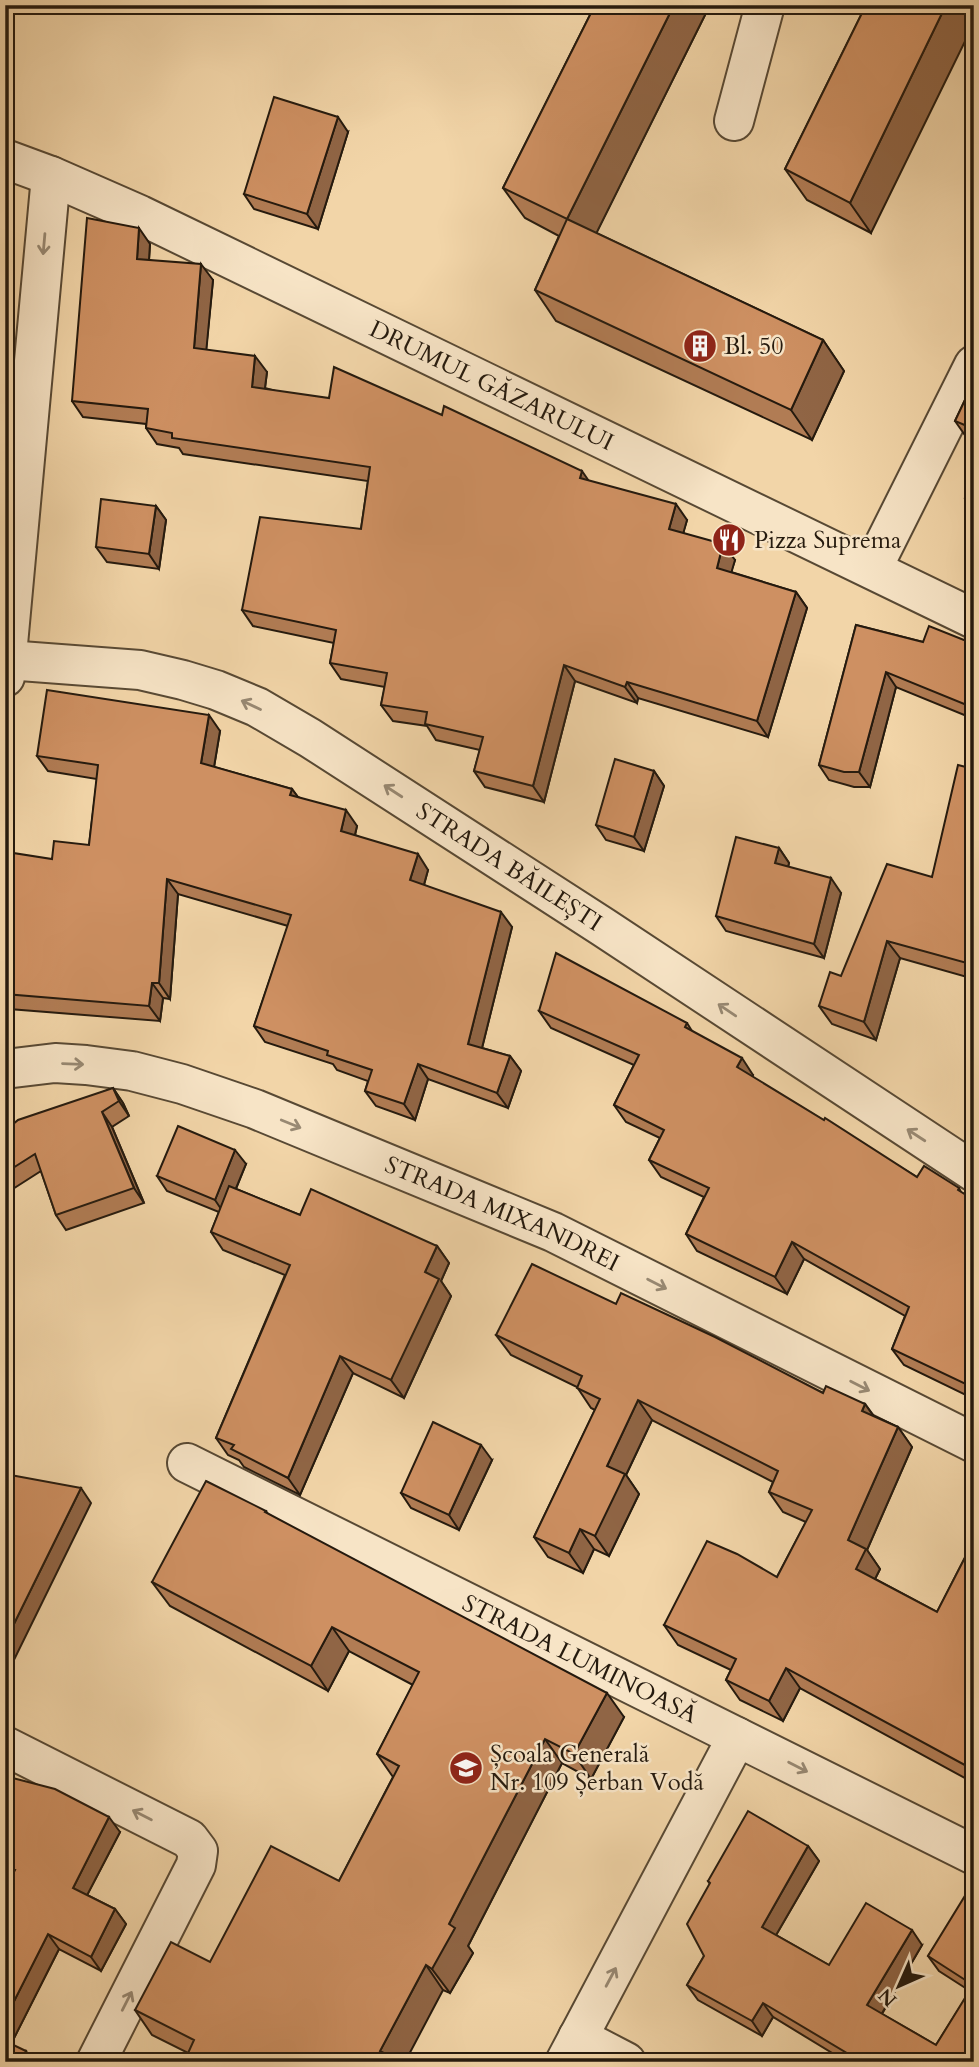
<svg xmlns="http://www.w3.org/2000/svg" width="979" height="2067" viewBox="0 0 979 2067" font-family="Cardo,serif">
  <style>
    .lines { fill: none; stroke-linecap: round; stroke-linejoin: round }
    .minor-casing { stroke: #584934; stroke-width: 42 }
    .tertiary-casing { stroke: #584934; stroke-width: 42 }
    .minor { stroke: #f7e4c6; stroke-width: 38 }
    .tertiary { stroke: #f7e4c6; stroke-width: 38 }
    .wall { fill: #b17c54; stroke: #251a0e; stroke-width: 2 }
    .shaded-wall { fill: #906545; stroke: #251a0e; stroke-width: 2 }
    .building { fill: #ce9062; stroke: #251a0e; stroke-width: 2 }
    .oneway { stroke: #988973 }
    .labels { text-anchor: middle; stroke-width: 5; stroke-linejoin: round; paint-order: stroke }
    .poi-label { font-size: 24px; fill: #251a0e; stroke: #f7e4c6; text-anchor: start }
    .street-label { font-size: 24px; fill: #251a0e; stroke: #f7e4c6 }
  </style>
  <rect width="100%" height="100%" fill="#f2d5a8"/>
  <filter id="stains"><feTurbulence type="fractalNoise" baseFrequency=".00286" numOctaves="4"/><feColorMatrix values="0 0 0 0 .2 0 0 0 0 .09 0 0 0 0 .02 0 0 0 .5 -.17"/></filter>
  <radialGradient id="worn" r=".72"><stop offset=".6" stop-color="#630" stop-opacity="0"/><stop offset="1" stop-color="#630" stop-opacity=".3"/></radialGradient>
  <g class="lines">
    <g class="minor-casing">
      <g id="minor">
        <path d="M734 121 765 5"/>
        <path d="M872 569 974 365"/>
        <path id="s1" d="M7 660 140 670 183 680 216 690 257 707 310 738 603 927 974 1172"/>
        <path d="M5 677 51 176"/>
        <path id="s2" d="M5 1069 55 1063 86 1065 132 1071 182 1084 255 1109 553 1232 974 1443"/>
        <path id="s3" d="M187 1463 974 1855"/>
        <path d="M5 1746 189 1839 198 1851 196 1865 96 2062"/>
        <path d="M578 2037 626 2062"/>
        <path d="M565 2062 737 1737"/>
      </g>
    </g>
    <g class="tertiary-casing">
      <g id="tertiary">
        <path id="s4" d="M5 159 51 176 140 215 974 619"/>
      </g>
    </g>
    <use href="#minor" class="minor"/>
    <use href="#tertiary" class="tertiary"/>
  </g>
  <g class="wall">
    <path d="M595 5H710L596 233 823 340 844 371 812 440 556 321 535 290 559 236 525 218 503 188Z"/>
    <path d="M866 5 871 233 807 200 785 169Z"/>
    <path d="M348 132 318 229 254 209 244 194Z"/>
    <path d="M150 244 149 260 213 280 206 350 267 372 265 388 589 481 687 520 683 533 735 560 731 572 796 592 807 608 768 737 638 698 637 703 575 681 544 802 485 787 474 771 480 750 436 740 427 726 393 721 381 705 385 687 341 679 330 663 334 643 253 626 242 610 361 529 368 481 183 454 179 448 157 444 146 428V424L83 417 72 401Z"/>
    <path d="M974 381V448L955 421Z"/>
    <path d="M974 480V510L965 498Z"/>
    <path d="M156 506 166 520 159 569 107 562 96 547Z"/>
    <path d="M856 625 923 642 974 644V719L896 687 870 787H854L829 780 819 765Z"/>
    <path d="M220 731 214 767 292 789 298 797 357 826 355 835 428 870 424 885 512 927 482 1048 510 1056 521 1071 508 1108 428 1079 415 1120 376 1106 365 1091 368 1081 337 1070 333 1064 265 1042 254 1026 288 926 178 894 170 999 163 998 160 1021 9 1009 5 1003V933L7 918 5 915V904L52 859 89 845 97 779 48 771 37 756Z"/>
    <path d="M974 769V979L900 958 876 1040 832 1024 819 1006 841 976 932 877Z"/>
    <path d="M654 771 664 786 644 851 606 840 596 825Z"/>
    <path d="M779 848 789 863 788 867 841 893 824 958 726 931 716 916Z"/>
    <path d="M539 1011 687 1023 692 1031 753 1075 752 1077 917 1177 959 1188 961 1192 974 1200V1399L904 1365 892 1349 905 1316 804 1259 787 1294 697 1251 686 1234 704 1197 661 1177 649 1160 660 1138 626 1122 614 1105 634 1065 551 1028Z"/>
    <path d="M113 1088 123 1103 129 1116 112 1127 144 1203 66 1230 56 1215 41 1171 5 1194V1131Z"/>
    <path d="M246 1164 236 1189 300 1215 437 1246 449 1263 441 1281 451 1296 404 1398 353 1373 300 1495 244 1467 239 1460 228 1455 216 1438 285 1275 223 1250 211 1232 219 1212 167 1191 157 1176Z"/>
    <path d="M616 1304 823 1393 865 1404 874 1416 898 1427 912 1447 867 1550 880 1569 875 1579 937 1612 974 1540V1783L800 1688 783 1721 740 1700 726 1680 731 1670 678 1645 664 1625 777 1577 806 1522 783 1512 769 1492 773 1482 652 1420 626 1475 639 1494 609 1556 594 1549 583 1573 548 1557 534 1537 595 1410 591 1408 577 1387 511 1355 496 1335Z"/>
    <path d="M492 1460 459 1530 411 1508 401 1493Z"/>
    <path d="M266 1511 268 1514 624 1717 591 1779 562 1763 468 1946 473 1953 450 1993 443 1990 188 2053 152 2035 135 2010 339 1881 393 1777 377 1754 413 1685 349 1651 328 1691 170 1606 152 1582Z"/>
    <path d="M5 1776 120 1832 87 1895 115 1909 126 1924 101 1971 59 1949 11 2044 5 2062 9 1881 5 1880Z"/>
    <path d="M808 1846 819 1861 776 1935 829 1965 922 1945 882 2014 936 2045 970 1991 939 1971 928 1956 974 1888V2062H847L773 2017 762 2036 698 2000 687 1985 704 1956 710 1884 708 1881Z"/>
  </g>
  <g class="shaded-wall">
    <path d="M674 5H710L588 250 567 219Z"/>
    <path d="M946 5H974V23L871 233 850 203Z"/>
    <path d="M338 117 348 132 318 229 307 214Z"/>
    <path d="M139 228 150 244 148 275 137 259Z"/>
    <path d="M201 264 213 280 205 364 194 348Z"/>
    <path d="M823 340 844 371 812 440 791 410Z"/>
    <path d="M255 356 267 372 263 403 252 387Z"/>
    <path d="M582 471 593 487 580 478Z"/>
    <path d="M676 504 687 520 680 545 669 529Z"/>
    <path d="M156 506 166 520 159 569 149 554Z"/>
    <path d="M723 544 735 560 728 584 717 568Z"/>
    <path d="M796 592 807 608 768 737 757 721Z"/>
    <path d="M564 665 575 681 544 802 533 786Z"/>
    <path d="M886 672 896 687 870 787 859 772Z"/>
    <path d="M627 682 638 698 637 703 625 687Z"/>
    <path d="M209 715 220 731 212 779 201 763Z"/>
    <path d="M654 771 664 786 644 851 634 837Z"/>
    <path d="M292 789 303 804 290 795Z"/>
    <path d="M346 810 357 826 352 847 341 831Z"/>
    <path d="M779 848 789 863 785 878 775 863Z"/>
    <path d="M418 854 428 870 421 895 410 880Z"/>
    <path d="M831 878 841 893 824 958 814 944Z"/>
    <path d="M167 879 178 894 170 999 159 983Z"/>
    <path d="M501 912 512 927 479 1060 468 1044Z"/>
    <path d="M887 941 900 958 876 1040 864 1022Z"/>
    <path d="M152 983 163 998 160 1021 149 1006Z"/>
    <path d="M510 1056 521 1071 508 1108 497 1093Z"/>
    <path d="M742 1058 753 1075 748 1084 737 1067Z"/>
    <path d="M418 1064 428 1079 415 1120 404 1104Z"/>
    <path d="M113 1088 123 1103 129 1116 119 1101Z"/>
    <path d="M102 1112 112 1127 144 1203 134 1188Z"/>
    <path d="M235 1150 246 1164 225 1215 215 1200Z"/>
    <path d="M792 1242 804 1259 787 1294 775 1277Z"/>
    <path d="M437 1246 449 1263 441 1281 451 1296 404 1398 391 1380 425 1272Z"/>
    <path d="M340 1356 353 1373 300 1495 288 1478Z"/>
    <path d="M638 1400 652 1420 626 1475 639 1494 609 1556 595 1536 607 1466Z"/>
    <path d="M865 1404 879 1424 862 1411Z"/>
    <path d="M898 1427 912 1447 867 1550 880 1569 870 1589 856 1569 848 1540Z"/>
    <path d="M481 1445 492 1460 459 1530 449 1515Z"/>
    <path d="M81 1488 91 1503 9 1670 5 1664V1642Z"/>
    <path d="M580 1529 594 1549 583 1573 569 1553Z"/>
    <path d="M332 1627 349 1651 328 1691 311 1666Z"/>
    <path d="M786 1668 800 1688 783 1721 769 1701Z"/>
    <path d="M607 1693 624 1717 591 1779 574 1754Z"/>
    <path d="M545 1739 562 1763 468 1946 473 1953 450 1993 432 1969 449 1924Z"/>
    <path d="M109 1817 120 1832 83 1903 73 1888Z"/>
    <path d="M808 1846 819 1861 772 1942 762 1927Z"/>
    <path d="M115 1909 126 1924 101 1971 91 1957Z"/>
    <path d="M912 1930 922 1945 878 2020 867 2005Z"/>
    <path d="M48 1934 59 1949 7 2052 5 2049V2019Z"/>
    <path d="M426 1965 443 1990 405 2062H388L380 2051Z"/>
    <path d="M763 2003 773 2017 762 2036 752 2021Z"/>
    <path d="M26 2051 33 2062H20Z"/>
  </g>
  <g class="building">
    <path d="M595 5H674L567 219 503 188Z"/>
    <path d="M866 5H946L850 203 785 169Z"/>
    <path d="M274 97 338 117 307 214 244 194Z"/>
    <path d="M87 218 139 228 137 259 201 264 194 348 255 356 252 387 329 398 334 367 442 415 444 406 582 471 580 478 676 504 669 529 723 544 717 568 796 592 757 721 627 682 625 687 564 665 533 786 474 771 483 737 425 724 427 712 381 705 387 673 330 663 336 630 242 610 260 517 361 529 370 467 172 438V433L146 428 148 409 72 401Z"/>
    <path d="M567 219 823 340 791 410 535 290Z"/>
    <path d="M974 381V429L955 421Z"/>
    <path d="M974 480V502L965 498Z"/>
    <path d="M101 499 156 506 149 554 96 547Z"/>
    <path d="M856 625 923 642 929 626 974 644V708L886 672 859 772H844L819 765Z"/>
    <path d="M47 690 209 715 201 763 292 789 290 795 346 810 341 831 418 854 410 880 501 912 468 1044 510 1056 497 1093 418 1064 404 1104 365 1091 372 1070 327 1055 328 1051 254 1026 291 915 167 879 159 983H152L149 1006 5 994V933L7 914 5 913V904L13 853 52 859 54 841 89 845 98 765 37 756Z"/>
    <path d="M615 759 654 771 634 837 596 825Z"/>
    <path d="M958 765 974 769V965L887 941 864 1022 819 1006 830 972 841 976 887 864 932 877Z"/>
    <path d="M736 837 779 848 775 863 831 878 814 944 716 916Z"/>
    <path d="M556 953 687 1023 685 1027 742 1058 737 1067 824 1120 825 1118 917 1177 924 1166 959 1188 958 1190 974 1200V1388L892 1349 909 1307 792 1242 775 1277 686 1234 709 1188 649 1160 664 1130 614 1105 639 1055 539 1011Z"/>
    <path d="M113 1088 119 1101 102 1112 134 1188 56 1215 35 1154 5 1173V1131L18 1120Z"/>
    <path d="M178 1126 235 1150 215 1200 157 1176Z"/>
    <path d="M229 1186 300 1215 311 1189 437 1246 425 1272 439 1279 391 1380 340 1356 288 1478 231 1449 234 1445 216 1438 290 1265 211 1232Z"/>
    <path d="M532 1264 616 1304 621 1293 715 1337 823 1393 826 1386 865 1404 862 1411 898 1427 848 1540 866 1549 856 1569 937 1612 974 1540V1627L972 1631 974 1632V1770L786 1668 769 1701 726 1680 736 1659 664 1625 707 1541 737 1554 777 1577 812 1510 769 1492 778 1471 638 1400 607 1466 625 1474 595 1536 580 1529 569 1553 534 1537 600 1399 577 1388 582 1376 496 1335Z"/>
    <path d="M433 1422 481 1445 449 1515 401 1493Z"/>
    <path d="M5 1474 81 1488 5 1642Z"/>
    <path d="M206 1481 266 1511 265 1512 607 1693 574 1754 545 1739 449 1924 455 1928 432 1969 426 1965 380 2051 400 2062H184L194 2040 135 2010 171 1942 210 1962 271 1846 339 1881 399 1766 377 1754 419 1672 332 1627 311 1666 152 1582Z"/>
    <path d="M5 1776 55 1789 109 1817 73 1888 115 1909 91 1957 48 1934 5 2019V1889L15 1870 5 1868Z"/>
    <path d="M748 1811 808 1846 762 1927 829 1965 866 1903 912 1930 867 2005 936 2045 973 1985 928 1956 971 1886 974 1888V2062H862L763 2003 752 2021 687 1985 704 1956 687 1924 710 1883 708 1881Z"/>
    <path d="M5 2041 26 2051 20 2062H5Z"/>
  </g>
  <defs><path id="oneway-shaft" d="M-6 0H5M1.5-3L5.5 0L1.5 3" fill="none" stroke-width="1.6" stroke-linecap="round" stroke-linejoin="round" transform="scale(1.75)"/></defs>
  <g class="oneway">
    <use href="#oneway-shaft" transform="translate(44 244) rotate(95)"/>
    <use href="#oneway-shaft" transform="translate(251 705) rotate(-155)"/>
    <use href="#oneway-shaft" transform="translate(393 791) rotate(-147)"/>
    <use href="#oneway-shaft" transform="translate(727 1010) rotate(-146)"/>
    <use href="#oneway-shaft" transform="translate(73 1064) rotate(2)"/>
    <use href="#oneway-shaft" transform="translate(291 1124) rotate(22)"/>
    <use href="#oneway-shaft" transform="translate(916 1135) rotate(-147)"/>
    <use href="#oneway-shaft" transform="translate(657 1284) rotate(27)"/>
    <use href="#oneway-shaft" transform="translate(860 1386) rotate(27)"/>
    <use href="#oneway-shaft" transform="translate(798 1767) rotate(27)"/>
    <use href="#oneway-shaft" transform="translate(142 1815) rotate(-153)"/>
    <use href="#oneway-shaft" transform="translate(611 1977) rotate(-62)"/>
    <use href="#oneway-shaft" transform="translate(127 2001) rotate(-63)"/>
  </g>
  <defs>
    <g id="building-disc" transform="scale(1.75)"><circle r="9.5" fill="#8f2418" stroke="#f7e4c6"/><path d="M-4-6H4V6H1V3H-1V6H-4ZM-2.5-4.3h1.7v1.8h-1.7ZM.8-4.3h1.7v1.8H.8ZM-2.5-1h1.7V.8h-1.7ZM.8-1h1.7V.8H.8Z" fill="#fff"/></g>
    <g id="restaurant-disc" transform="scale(1.75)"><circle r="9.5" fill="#8f2418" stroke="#f7e4c6"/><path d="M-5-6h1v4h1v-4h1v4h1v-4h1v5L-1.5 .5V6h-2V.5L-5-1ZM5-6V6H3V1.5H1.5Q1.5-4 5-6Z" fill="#fff"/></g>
    <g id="university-disc" transform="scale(1.75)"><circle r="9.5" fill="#8f2418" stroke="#f7e4c6"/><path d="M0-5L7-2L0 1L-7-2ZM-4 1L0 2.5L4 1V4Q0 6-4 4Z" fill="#fff"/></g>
  </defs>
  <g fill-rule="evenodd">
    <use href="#building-disc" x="700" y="346"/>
    <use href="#restaurant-disc" x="729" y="540"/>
    <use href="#university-disc" x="466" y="1768"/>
  </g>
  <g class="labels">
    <g class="poi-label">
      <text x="724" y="354">Bl. 50</text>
      <text x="754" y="548">Pizza Suprema</text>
      <text x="490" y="1762">Școala Generală<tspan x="490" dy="28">Nr. 109 Șerban Vodă</tspan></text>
    </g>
    <g class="street-label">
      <text dy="8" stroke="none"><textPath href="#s4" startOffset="537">DRUMUL GĂZARULUI</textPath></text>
      <text dy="8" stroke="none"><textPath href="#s1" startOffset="555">STRADA BĂILEȘTI</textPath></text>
      <text dy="8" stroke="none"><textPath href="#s2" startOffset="525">STRADA MIXANDREI</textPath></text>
      <text dy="8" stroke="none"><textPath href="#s3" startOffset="439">STRADA LUMINOASĂ</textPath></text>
    </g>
  </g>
  <rect width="979" height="2067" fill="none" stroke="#f2d5a8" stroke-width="28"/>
  <rect x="7" y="7" width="965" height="2053" fill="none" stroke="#251a0e" stroke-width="3.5"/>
  <rect x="14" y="14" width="951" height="2039" fill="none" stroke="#251a0e" stroke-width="2"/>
  <g transform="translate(899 1986) rotate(225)" stroke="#f7e4c6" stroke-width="5" paint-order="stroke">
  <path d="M0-5L12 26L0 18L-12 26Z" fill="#251a0e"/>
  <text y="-10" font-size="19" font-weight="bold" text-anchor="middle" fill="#251a0e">N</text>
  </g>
  <rect width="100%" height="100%" filter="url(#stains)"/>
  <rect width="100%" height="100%" fill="url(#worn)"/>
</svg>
